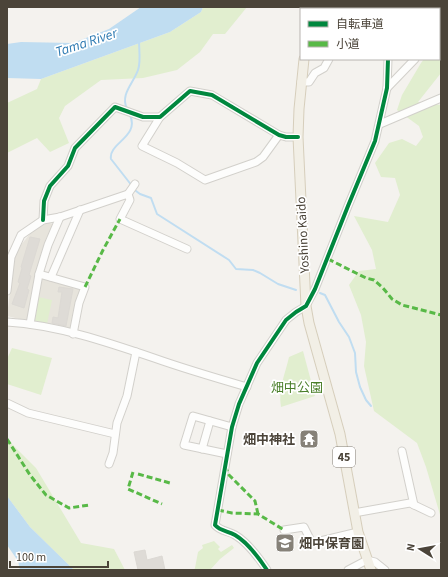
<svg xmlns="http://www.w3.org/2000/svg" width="448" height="577" viewBox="0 0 448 577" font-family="'Source Sans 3','Noto Sans JP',sans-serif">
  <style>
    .residential { fill: #e7e4dc }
    .green { fill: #e1eecf }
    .water { fill: #c0ddf1 }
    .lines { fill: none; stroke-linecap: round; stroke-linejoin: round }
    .stream { stroke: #c0ddf1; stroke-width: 2 }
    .building { fill: #dedbd6; stroke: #dcd9d4 }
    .minor-casing { stroke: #d2d0cb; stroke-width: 9 }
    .major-casing { stroke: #d6cebb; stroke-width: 11 }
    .minor { stroke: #fdfdfc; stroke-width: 7 }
    .major { stroke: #f2efe6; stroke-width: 9 }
    .quiet { stroke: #58b947; stroke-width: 3; stroke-dasharray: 6 3; stroke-linecap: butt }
    .cycleway-casing { stroke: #fff; stroke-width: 6 }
    .cycleway { stroke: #00873e; stroke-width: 4 }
    .labels { text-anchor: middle; stroke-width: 3.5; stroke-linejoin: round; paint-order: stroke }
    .shield { fill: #fff; stroke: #817c74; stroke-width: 1 }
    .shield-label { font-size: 12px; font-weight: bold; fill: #4b4439 }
    .street-label { font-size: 13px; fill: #4b4439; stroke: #fff }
    .park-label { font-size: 13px; fill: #4a7f2a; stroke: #fff }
    .poi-label { font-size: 13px; font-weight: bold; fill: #4b4439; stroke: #fff; text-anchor: end }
    .water-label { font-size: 14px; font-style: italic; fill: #2e7ab2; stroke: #fff }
  </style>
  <rect width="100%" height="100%" fill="#f4f2ee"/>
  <path class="residential" d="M49 223 53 224 46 239 36 274 82 288 77 301 70 331 7 316 14 259 21 245 29 235 41 225Z"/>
  <g class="green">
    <path d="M203 7H247L225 34H213L200 52 177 70 143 78 101 80 65 106 59 118 69 143 50 152 37 138 7 153V103L37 89 41 79 170 32 201 12Z"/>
    <path d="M439 49 441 50V73L418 102 441 105V518L426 467 417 443 374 411 364 366 366 342 361 315 349 285 359 271 376 269 372 250 354 216 388 222 400 195 395 178 381 177 375 163 389 143 402 139 416 146 423 137 419 126 397 110 402 95 421 63 424 59H439Z"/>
    <path d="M38 297 52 300 47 324 33 321Z"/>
    <path d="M12 348 52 358 41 395 7 384V359Z"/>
    <path d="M303 351 315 396 281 407C278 388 285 375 289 357Z"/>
    <path d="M7 439 36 468 81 543 114 549 125 570H74L30 527 7 496Z"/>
    <path d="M214 541 220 547 218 549 221 552 232 545 234 548 220 559 210 570H194L195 568 198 552 203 548 202 545Z"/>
  </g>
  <g class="water">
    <path d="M141 7H203L201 12 170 32 41 79 7 78V44L21 42 73 43 109 29Z"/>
    <path d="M7 496 30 527 74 570H20L18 561 7 545Z"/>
  </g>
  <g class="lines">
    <g class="stream">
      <path d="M127 109C120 94 133 84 138 70 141 62 139 50 139 41"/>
      <path d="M130 115C140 137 108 143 111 159L136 191 140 194 151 198 157 214 229 260 236 269 253 270 260 273 278 284 296 290"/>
      <path d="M320 293 325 295 339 322 349 337 355 353 356 372 360 387 366 400 371 406"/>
    </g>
  </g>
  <g class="building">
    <path d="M30 237 40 239 29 275 31 276 27 289 29 290 24 308 12 304 20 283 18 282 22 268 21 267Z"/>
    <path d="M59 287 73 289 66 326 52 323 53 317 58 318 62 292H58Z"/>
    <path d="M145 550 147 560 162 556 165 570H138L134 552Z"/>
  </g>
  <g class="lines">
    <g class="minor-casing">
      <g id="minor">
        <path d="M391 9 392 7"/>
        <path d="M439 28 441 26"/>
        <path d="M301 82H309L315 73 324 68 329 59"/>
        <path d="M387 88 415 59"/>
        <path d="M160 117 142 146 177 163 205 180 256 162 263 157 279 135"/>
        <path d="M380 124 441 98"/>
        <path d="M128 194 130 200 120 219 187 249"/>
        <path d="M43 220 44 201 50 186 68 166 75 148 115 107 143 117H160L190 91 212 95 279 135 286 137H298"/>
        <path d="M39 274 85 287 79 303 73 334"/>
        <path d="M51 277 80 210"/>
        <path d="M7 291 11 257 21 235 43 220 60 217 128 194 135 184"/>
        <path d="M7 322C57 325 107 342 154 358 185 369 216 378 247 387"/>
        <path d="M30 324 39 274 48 245 60 217"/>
        <path d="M7 403 28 413 115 434"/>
        <path d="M202 449 210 421"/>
        <path d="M402 451 414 505"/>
        <path d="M227 454 184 445 193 416 232 427"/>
        <path d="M109 464 113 453 117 423 127 396 136 352"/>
        <path d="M354 513 410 503 431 513"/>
        <path d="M284 530 304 527 312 543 358 532"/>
        <path d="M267 570C259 558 247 542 235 535 228 531 220 531 215 525L232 427 239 404 257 363 286 320 296 312 306 306 315 289 348 206 375 141 387 88 388 59"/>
        <path d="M348 570 367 560 375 562 385 570"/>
      </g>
    </g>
    <g class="major-casing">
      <g id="major">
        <path d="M314 9 315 7"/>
        <path d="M304 59 299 109 298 137 306 306 309 323 340 434 358 532 371 570"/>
      </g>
    </g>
    <use href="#minor" class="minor"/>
    <use href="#major" class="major"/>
    <g class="quiet">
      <path d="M328 259 366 278 374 280 383 288 392 299 402 305 441 315"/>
      <path d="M85 287 103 250 120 219"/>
      <path d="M7 439 30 475 46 495 69 508 89 505"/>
      <path d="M225 466 229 475 255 501 258 514"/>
      <path d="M133 472 128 489 162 504"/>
      <path d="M138 474 170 483"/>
      <path d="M218 510 232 513 258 514 284 530"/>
    </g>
    <g class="cycleway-casing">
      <g id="cycleway">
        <path d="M43 220 44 201 50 186 68 166 75 148 115 107 143 117H160L190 91 212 95 279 135 286 137H298"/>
        <path d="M267 570C259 558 247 542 235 535 228 531 220 531 215 525L232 427 239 404 257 363 286 320 296 312 306 306 315 289 348 206 375 141 387 88 388 59"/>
      </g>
    </g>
    <use href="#cycleway" class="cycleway"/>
  </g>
  <defs>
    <g id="temple-square" transform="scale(1)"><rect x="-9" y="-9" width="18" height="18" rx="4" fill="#868178" stroke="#fff"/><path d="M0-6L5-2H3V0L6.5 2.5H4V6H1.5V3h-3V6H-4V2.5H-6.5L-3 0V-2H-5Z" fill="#fff"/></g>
    <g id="school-square" transform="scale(1)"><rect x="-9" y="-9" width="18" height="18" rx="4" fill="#868178" stroke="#fff"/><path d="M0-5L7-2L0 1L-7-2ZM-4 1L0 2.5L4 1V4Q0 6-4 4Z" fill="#fff"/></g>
  </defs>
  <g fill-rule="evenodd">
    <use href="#temple-square" x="309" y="439"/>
    <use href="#school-square" x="285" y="543"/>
  </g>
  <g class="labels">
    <rect class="shield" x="333" y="447" width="22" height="20" rx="3"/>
    <g class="shield-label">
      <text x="344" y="461">45</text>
    </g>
    <g class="street-label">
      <text transform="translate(302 235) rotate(-93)" y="5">Yoshino Kaido</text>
    </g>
    <g class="park-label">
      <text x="297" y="392">畑中公園</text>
    </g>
    <g class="poi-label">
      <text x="295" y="444">畑中神社</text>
      <text x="299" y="548" text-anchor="start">畑中保育園</text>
    </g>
    <g class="water-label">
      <text transform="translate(86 42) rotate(-18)" y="5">Tama River</text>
    </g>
  </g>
  <rect width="448" height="577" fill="none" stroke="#4b4439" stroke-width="16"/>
  <rect x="300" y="8" width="140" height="52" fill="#ffffff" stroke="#b7b4b0"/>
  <rect x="308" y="21" width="20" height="6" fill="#00873e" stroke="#b7b4b0"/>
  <text x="336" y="28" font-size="12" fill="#4b4439">自転車道</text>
  <rect x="308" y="41" width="20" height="6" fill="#58b947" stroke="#b7b4b0"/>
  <text x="336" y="48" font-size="12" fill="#4b4439">小道</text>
  <g transform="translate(420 549) rotate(281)" stroke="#ffffff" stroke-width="3" paint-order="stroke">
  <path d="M0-3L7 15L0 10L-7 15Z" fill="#4b4439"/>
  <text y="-6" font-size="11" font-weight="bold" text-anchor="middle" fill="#4b4439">N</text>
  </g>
  <path d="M10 561v6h98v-6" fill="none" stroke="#4b4439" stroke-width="2"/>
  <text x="16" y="561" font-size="12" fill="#4b4439" stroke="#ffffff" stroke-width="3" paint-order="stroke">100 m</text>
</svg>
